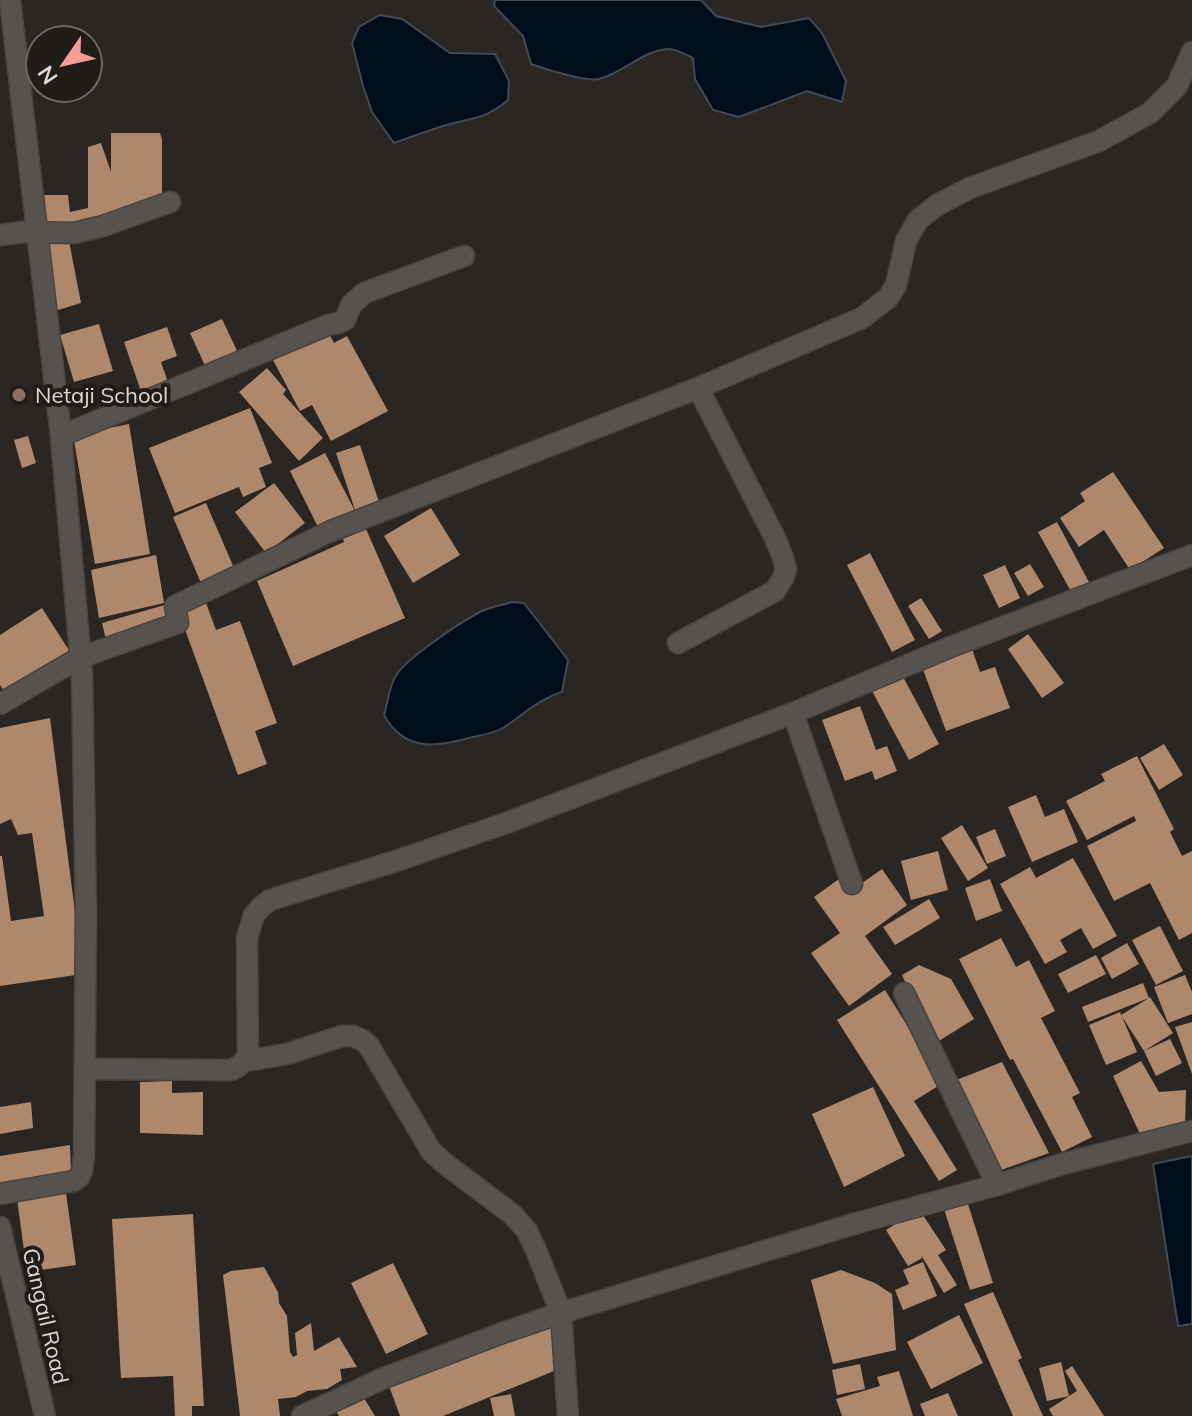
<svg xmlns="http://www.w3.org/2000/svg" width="1192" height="1416" viewBox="0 0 1192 1416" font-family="Mulish,sans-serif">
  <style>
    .water { fill: #000d1a; stroke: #424a53; stroke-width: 2 }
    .building { fill: #af876b }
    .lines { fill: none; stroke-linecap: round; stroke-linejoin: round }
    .minor-casing { stroke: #464442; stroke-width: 23 }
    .minor { stroke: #56524f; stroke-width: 20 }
    .education-dot { fill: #8d6e63; stroke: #201c1a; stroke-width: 3 }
    .labels { text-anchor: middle; stroke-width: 8; stroke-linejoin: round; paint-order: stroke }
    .poi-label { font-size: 22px; fill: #dbd9d7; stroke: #201c1a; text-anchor: start }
    .street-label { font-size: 22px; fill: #dbd9d7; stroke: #201c1a }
  </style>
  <rect width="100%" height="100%" fill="#292623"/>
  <g class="water">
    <path d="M495 0H701L716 16 761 27 809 18 822 33 846 81 842 102 807 91 739 117 713 110 695 79 693 58C686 55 677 49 669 49 642 50 624 73 599 79 586 82 545 69 531 64L523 36 494 6Z"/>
    <path d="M380 15 402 19 450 53 495 54 509 81 508 100C483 121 472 117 443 126 427 131 411 137 394 143L372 112 363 86 352 43 359 27Z"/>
    <path d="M512 602 524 603 568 660 562 692C539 699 523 715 503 728 494 733 483 735 473 737 437 747 405 753 384 715 388 702 389 685 397 674 410 656 462 621 482 611 492 607 503 605 512 602Z"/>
    <path d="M1192 1156V1324L1178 1326 1153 1164Z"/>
  </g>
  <g class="building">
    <path d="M111 133H160L162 139V198L164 202 48 230 43 195H68L70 212 88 208V147L101 143 111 172Z"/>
    <path d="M68 236 81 303 55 311 44 242Z"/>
    <path d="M222 319 239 355 207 370 190 333Z"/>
    <path d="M99 324 113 371 74 382 60 335Z"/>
    <path d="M167 327 177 356 161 362 170 388 143 397 124 342Z"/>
    <path d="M328 331 334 343 347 336 388 411 331 441 312 405 300 411 273 360Z"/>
    <path d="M267 368 286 390 283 394 323 438 299 461 239 392Z"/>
    <path d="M250 408 272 463 259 468 266 487 243 497 239 487 175 513 149 448Z"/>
    <path d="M129 424 150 554 95 564 73 435Z"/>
    <path d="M28 436 36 463 22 468 14 440Z"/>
    <path d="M360 445 381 508 357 516 336 453Z"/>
    <path d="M325 453 356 513 320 531 290 471Z"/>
    <path d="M1113 472 1164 548 1130 570 1104 530 1079 547 1060 518 1085 501 1080 493Z"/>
    <path d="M274 483 305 523 266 553 235 512Z"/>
    <path d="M206 503 234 568 201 583 173 517Z"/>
    <path d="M431 508 460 555 413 583 384 536Z"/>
    <path d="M1057 522 1091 586 1073 595 1038 532Z"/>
    <path d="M366 529 405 618 293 666 257 581 344 542 343 539Z"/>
    <path d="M870 553 915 640 892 652 847 565Z"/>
    <path d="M156 555 164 603 99 618 91 570Z"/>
    <path d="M1030 564 1044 587 1028 596 1014 573Z"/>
    <path d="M1005 565 1020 598 999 608 983 575Z"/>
    <path d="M921 598 942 631 929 639 908 606Z"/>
    <path d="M206 603 216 630 240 621 277 723 255 731 267 764 238 775 179 613Z"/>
    <path d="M168 604 173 620 107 644 102 623Z"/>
    <path d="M42 608 72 655 8 697 0 685V635Z"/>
    <path d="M1028 634 1064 683 1042 698 1008 649Z"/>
    <path d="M972 649 980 672 995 667 1010 708 946 731 922 667Z"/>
    <path d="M901 673 939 744 909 760 871 689Z"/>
    <path d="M860 706 876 750 887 746 897 771 875 780 872 771 845 781 822 720Z"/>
    <path d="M50 718 83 974 0 986V856H2L11 921 44 916 32 833 18 835 11 819 0 824V728Z"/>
    <path d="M1164 744 1183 775 1159 790 1140 758Z"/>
    <path d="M1137 756 1174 829 1170 832 1182 856 1192 851V933L1179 940 1150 883 1114 901 1087 846 1136 821 1134 816 1087 840 1066 801 1105 781 1101 774Z"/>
    <path d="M1036 795 1045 817 1064 809 1078 842 1032 862 1008 807Z"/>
    <path d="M962 825 988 868 968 881 941 838Z"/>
    <path d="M995 829 1006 856 987 864 976 837Z"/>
    <path d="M938 851 948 890 911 900 901 861Z"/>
    <path d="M1073 858 1117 936 1093 949 1081 928 1060 940 1067 952 1045 964 1000 884 1030 867 1036 878Z"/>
    <path d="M882 869 907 905 865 936 892 974 849 1006 811 953 840 933 814 897 846 874 855 888Z"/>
    <path d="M990 879 1002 911 976 921 965 888Z"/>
    <path d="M929 899 940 918 895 945 883 927Z"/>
    <path d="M1160 926 1183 971 1156 985 1132 940Z"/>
    <path d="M1001 938 1016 967 1029 960 1055 1011 1041 1018 1080 1093 1072 1097 1092 1137 1062 1152 1013 1059 1010 1060 959 959Z"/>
    <path d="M1127 943 1139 964 1112 979 1101 958Z"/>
    <path d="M1096 955 1106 974 1068 993 1058 974Z"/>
    <path d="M919 965 951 979 974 1019 934 1044 902 975Z"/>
    <path d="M1185 975 1192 992V1014L1168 1023 1154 987Z"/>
    <path d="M1143 983 1149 998 1150 997 1173 1033 1144 1051 1121 1015 1149 998 1088 1022 1082 1007Z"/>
    <path d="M885 990 943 1083 914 1101 957 1170 939 1181 837 1020Z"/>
    <path d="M1120 1012 1137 1052 1106 1065 1089 1025Z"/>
    <path d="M1192 1022V1074L1175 1027Z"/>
    <path d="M1170 1039 1182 1063 1156 1076 1144 1051Z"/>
    <path d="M1141 1061 1159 1092 1186 1090 1185 1128 1141 1136 1113 1076Z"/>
    <path d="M1002 1062 1049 1153 998 1171 954 1081Z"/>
    <path d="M172 1081V1093L203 1092V1135L140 1133V1082Z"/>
    <path d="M873 1087 905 1156 844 1187 812 1114Z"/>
    <path d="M31 1102 33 1128 0 1134V1107Z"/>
    <path d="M70 1145 71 1173 0 1186V1156Z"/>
    <path d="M66 1193 76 1265 27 1272 17 1199Z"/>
    <path d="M967 1201 993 1283 970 1290 944 1209Z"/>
    <path d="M919 1209 946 1250 938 1255 957 1285 944 1293 921 1255 922 1258 908 1266 886 1230Z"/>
    <path d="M193 1214 204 1406H192V1416H175L173 1376 121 1378 112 1219Z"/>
    <path d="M923 1262 937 1296 903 1310 895 1290 909 1284 903 1270Z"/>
    <path d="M393 1263 428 1334 386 1354 351 1283Z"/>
    <path d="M264 1267 278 1292 279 1303 287 1316 290 1352 293 1357 297 1355 295 1333 311 1323 314 1351 339 1337 357 1367 340 1369 342 1380 327 1389 307 1391 296 1397 278 1399 280 1416H240L223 1275 231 1271Z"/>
    <path d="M841 1270 875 1283 892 1294 896 1350 833 1364 811 1280Z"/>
    <path d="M993 1292 1022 1358 1018 1360 1043 1416H1013L964 1304Z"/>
    <path d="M959 1315 983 1363 931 1389 907 1342Z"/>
    <path d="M552 1324 554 1371 443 1416H400L388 1383Z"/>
    <path d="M1061 1362 1069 1396 1047 1401 1039 1368Z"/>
    <path d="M860 1364 865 1389 837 1395 832 1370Z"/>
    <path d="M1072 1366 1104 1416H1053L1049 1409 1077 1391 1065 1371Z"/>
    <path d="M899 1371 913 1416H842L836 1399 880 1386 877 1377Z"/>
    <path d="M359 1390 375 1416H339L333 1406Z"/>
    <path d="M948 1393 958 1416H925L920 1404Z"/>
    <path d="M511 1394 515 1416H494L490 1398Z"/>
  </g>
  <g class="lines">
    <g class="minor-casing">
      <g id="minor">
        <path d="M0 235 22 232 74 233 103 226 170 202"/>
        <path d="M61 436 328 325 338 323 345 320 351 305 364 293 464 256"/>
        <path d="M678 643 775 591 783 578 786 569 783 558 775 538 698 388"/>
        <path d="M0 704 79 658 178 623 175 606 331 531 698 388 862 318 888 298 896 285 906 241 918 220 937 205 970 188 1099 141 1150 113 1177 86 1192 52"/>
        <path d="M793 713 852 884"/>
        <path d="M904 993 997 1185"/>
        <path d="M245 1061 287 1054 342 1036H353L362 1040 369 1046 431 1151 444 1163 513 1215 527 1231 536 1250 561 1313 568 1416"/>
        <path d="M85 1069 231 1070C240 1066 244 1063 248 1054L247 938 254 915 261 907 270 900 396 861 509 822 793 713 953 646 1192 555"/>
        <path d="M0 1194 74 1181 79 1177 82 1171 84 1156 86 912 82 675 61 436 10 0"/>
        <path d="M0 1227 45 1416"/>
        <path d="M302 1416 384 1378 505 1332 561 1313 857 1223 997 1185 1062 1164 1192 1131"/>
      </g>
    </g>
    <use href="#minor" class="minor"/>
  </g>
  <circle class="education-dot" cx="19" cy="395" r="8"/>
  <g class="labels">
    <g class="poi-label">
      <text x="35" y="403">Netaji School</text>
    </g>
    <g class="street-label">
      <text transform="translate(46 1316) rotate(77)" y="8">Gangail Road</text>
    </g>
  </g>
  <g transform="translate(64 64) rotate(236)"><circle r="38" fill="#201c1a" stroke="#6b6866" stroke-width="2"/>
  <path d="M0-6L14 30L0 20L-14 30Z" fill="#f59c93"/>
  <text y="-12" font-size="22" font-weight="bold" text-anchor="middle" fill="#dbd9d7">N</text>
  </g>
</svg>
